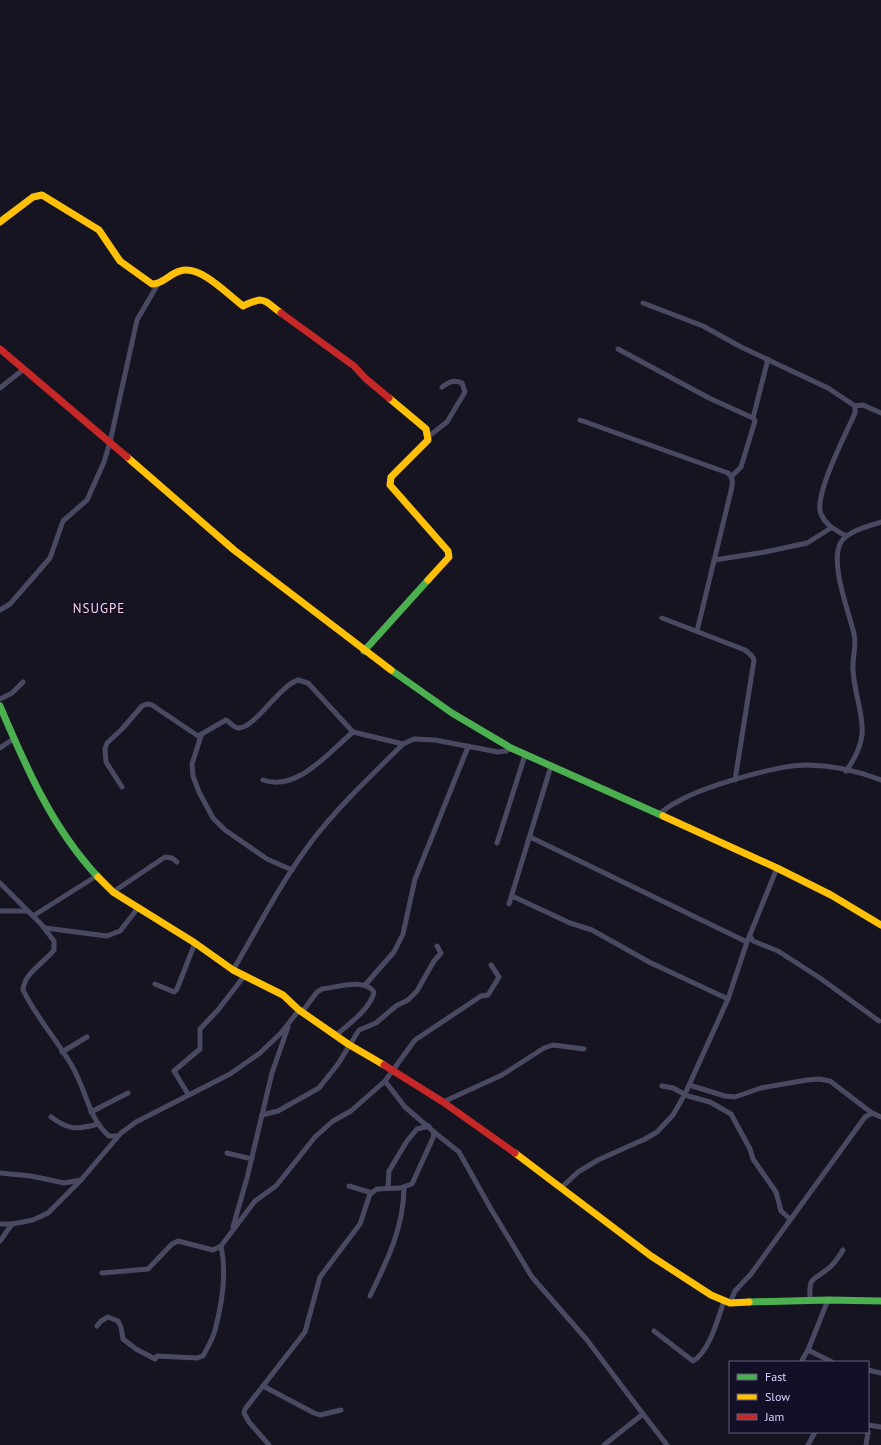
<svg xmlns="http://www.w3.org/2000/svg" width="881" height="1445" viewBox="0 0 881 1445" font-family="'PT Sans',sans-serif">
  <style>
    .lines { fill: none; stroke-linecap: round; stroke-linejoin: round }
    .street { stroke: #4a4962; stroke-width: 5 }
    .fast { stroke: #4caf50; stroke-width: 7 }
    .slow { stroke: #ffc107; stroke-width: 7 }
    .jam { stroke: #c62828; stroke-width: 7 }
    .labels { text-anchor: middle; stroke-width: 3; stroke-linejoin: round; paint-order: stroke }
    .quarter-label { font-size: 13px; letter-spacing: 1px; fill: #ffd6f0; stroke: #130f26 }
  </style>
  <rect width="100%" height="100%" fill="#161421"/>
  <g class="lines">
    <g class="street">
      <path d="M643 303 703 326 741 347 828 388 855 406V413C847 432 813 496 821 514 826 526 836 530 846 536"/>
      <path d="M618 349 709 398 753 418"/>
      <path d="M0 388 24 369"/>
      <path d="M855 406 863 405 881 413"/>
      <path d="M580 420 728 473C735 479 732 486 730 495L697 631"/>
      <path d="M429 436 447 422 465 392 462 383C454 379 449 382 442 387"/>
      <path d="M732 476 741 467 755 421 753 418 768 359"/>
      <path d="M714 560 765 552 807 543 831 528"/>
      <path d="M0 610 10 604 50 558 63 521 87 500 104 462 110 442 137 320 158 284"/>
      <path d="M662 618 745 650 752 656 754 660 735 780"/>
      <path d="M0 699 12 693 23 682"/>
      <path d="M201 736 192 764 193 776 199 792 213 818 225 830 267 859 292 870"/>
      <path d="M0 748 13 739"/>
      <path d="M846 771C876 730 856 713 853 670 852 657 857 646 854 634 849 612 829 562 841 542 848 531 869 526 881 522"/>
      <path d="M263 780C297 792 328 753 353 732"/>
      <path d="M122 787 106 762 105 749 107 743 122 729 142 706 147 704 152 705 198 736 226 720C230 722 235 729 239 728 256 727 279 686 298 680L308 683 353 732 403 744"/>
      <path d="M659 814C665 810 670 805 677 802 702 787 777 765 806 765 830 765 858 771 881 780"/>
      <path d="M530 837 747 942"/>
      <path d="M497 843 525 755"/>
      <path d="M0 883 41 924 54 941V950C44 963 24 973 23 990 36 1017 57 1040 72 1066 86 1089 88 1118 109 1136H118"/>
      <path d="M113 892 165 857 172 858 177 862"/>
      <path d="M512 896 570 923 592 930 649 962 728 999"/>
      <path d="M509 904 551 766"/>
      <path d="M0 911H28"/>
      <path d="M33 916 98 875"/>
      <path d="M45 928 107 936 120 931 138 908"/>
      <path d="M750 936 753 941 778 951 820 978 879 1021"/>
      <path d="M233 970C259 926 283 878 315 837 341 804 373 774 403 744L414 739 435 740 498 752 506 751 511 748"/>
      <path d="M155 984 174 992 177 989 195 943"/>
      <path d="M365 985 394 952 403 934 415 879 468 747"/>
      <path d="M302 1012 317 992 322 989C338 987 364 978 374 992 371 1008 348 1025 336 1035"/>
      <path d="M62 1052 87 1037"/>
      <path d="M689 1085 725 1096 735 1097 761 1088 807 1080 819 1079 830 1081 872 1113"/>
      <path d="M662 1086 673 1088 688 1096 710 1102 731 1114 750 1149 753 1159 776 1192 781 1211 790 1219"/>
      <path d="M188 1094 174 1071 200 1049V1029L218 1010 245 975"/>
      <path d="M443 1102 502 1075 544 1048 553 1045 584 1049"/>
      <path d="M91 1112 128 1093"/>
      <path d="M262 1115 278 1111 319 1088 338 1064 359 1030 376 1023 396 1006 408 1000 417 991 434 961 441 953 437 946"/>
      <path d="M51 1117C69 1130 76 1130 98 1124"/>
      <path d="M434 1132 459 1152 491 1209 532 1277 587 1340 643 1414"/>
      <path d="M227 1153 252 1159"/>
      <path d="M0 1173 31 1176 64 1183 81 1180"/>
      <path d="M349 1186 372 1193"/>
      <path d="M388 1188 389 1171 407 1141 417 1129 429 1126"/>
      <path d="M561 1188 578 1172 598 1160 645 1139 657 1132 673 1115 685 1094 728 999 747 942 777 868"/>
      <path d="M0 1224H12"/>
      <path d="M233 1227 247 1178 272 1073 288 1027"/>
      <path d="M0 1241 12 1224 33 1220 48 1213 81 1180 121 1133 136 1122 230 1074 260 1053 281 1033 299 1010"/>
      <path d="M102 1273 148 1269 172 1244 178 1241 213 1250 221 1246 255 1201 276 1186 315 1137 333 1121 351 1111 385 1081 415 1040 481 996 488 995 499 977 491 965"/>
      <path d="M370 1296C387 1261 404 1227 404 1187"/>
      <path d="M810 1300C809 1275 812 1282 829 1268 835 1263 839 1256 843 1250"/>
      <path d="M730 1303 735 1291 751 1274 865 1117 872 1113 881 1117"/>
      <path d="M97 1326 101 1321 108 1317 118 1321 121 1327 123 1339 136 1349 155 1359 157 1356 197 1358 203 1356C207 1348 213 1339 215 1330 222 1304 227 1273 221 1246"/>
      <path d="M654 1331 693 1361C709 1352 718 1319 724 1301"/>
      <path d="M808 1350 832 1362"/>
      <path d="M801 1362 808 1350 828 1300"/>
      <path d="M868 1370 881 1373"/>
      <path d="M263 1386 314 1413 320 1415 341 1410"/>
      <path d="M868 1425 881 1427"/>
      <path d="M269 1445 249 1422 244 1413 245 1409 305 1332 320 1277 360 1224 370 1194 377 1189 400 1188 412 1184 433 1138 434 1132 405 1107 385 1081"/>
      <path d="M604 1445 643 1414 667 1445"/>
      <path d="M808 1445 815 1432"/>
      <path d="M866 1445 868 1432"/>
    </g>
    <g class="fast">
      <path d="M364 651 428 580"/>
      <path d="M391 670 452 713 511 748 663 816"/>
      <path d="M0 706C26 767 52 828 98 877"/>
      <path d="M749 1302 828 1300 881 1301"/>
    </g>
    <g class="slow">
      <path d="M0 222 33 197 42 195 99 230 120 261 152 284C163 284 169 274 180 271 200 264 228 295 243 306 265 296 262 299 281 313"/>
      <path d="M389 398 426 429 428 440 391 477 390 485 448 551 449 557 428 580"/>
      <path d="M127 457 234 550 391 670"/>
      <path d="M663 816 777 868 831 895 881 925"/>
      <path d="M98 877 113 892 195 943 233 970 283 995 299 1010 348 1044 384 1065"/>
      <path d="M515 1153 651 1256 711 1295 730 1303 749 1302"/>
    </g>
    <g class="jam">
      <path d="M281 313 354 366 365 378 389 398"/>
      <path d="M0 349 127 457"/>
      <path d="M384 1065 443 1102 515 1153"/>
    </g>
  </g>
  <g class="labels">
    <g class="quarter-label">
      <text x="99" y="613">NSUGPE</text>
    </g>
  </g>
  <rect x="729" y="1361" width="140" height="72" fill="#130f26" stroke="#625e7d"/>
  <rect x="737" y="1374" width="20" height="6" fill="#4caf50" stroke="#625e7d"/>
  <text x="765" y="1381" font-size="12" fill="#d9d4ff">Fast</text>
  <rect x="737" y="1394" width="20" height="6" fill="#ffc107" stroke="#625e7d"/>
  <text x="765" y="1401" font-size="12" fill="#d9d4ff">Slow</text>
  <rect x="737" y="1414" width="20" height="6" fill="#c62828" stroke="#625e7d"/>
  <text x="765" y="1421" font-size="12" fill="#d9d4ff">Jam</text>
</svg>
